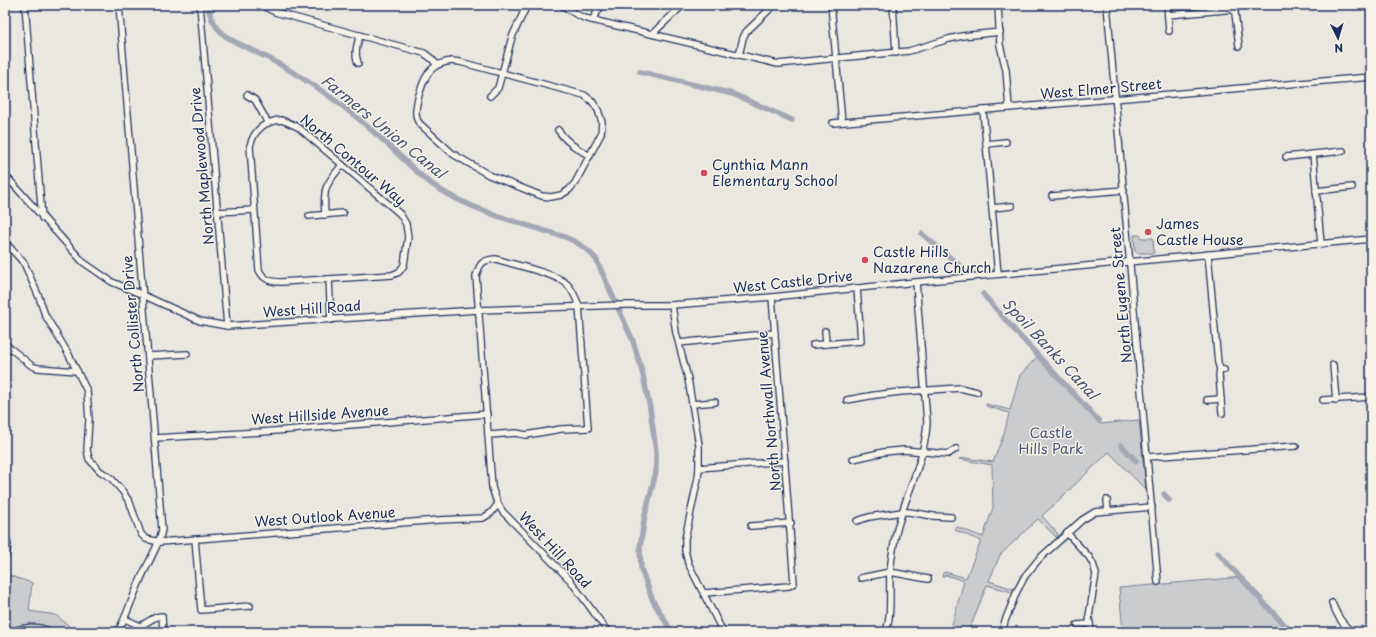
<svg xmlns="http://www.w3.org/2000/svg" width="1376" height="637" viewBox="0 0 1376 637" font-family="'Playpen Sans',sans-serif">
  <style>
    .green { fill: #cbcccd; stroke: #737e96 }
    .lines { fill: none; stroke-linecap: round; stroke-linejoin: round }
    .canal { stroke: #a3a8b4; stroke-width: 5.5 }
    .minor-casing { stroke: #1b2f5e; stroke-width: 8 }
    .minor { stroke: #f7f3e8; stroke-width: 5.5 }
    .poi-dot { fill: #d1495b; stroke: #f7f3e8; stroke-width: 1.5 }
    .labels { text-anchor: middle; stroke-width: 3; stroke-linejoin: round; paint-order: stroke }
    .street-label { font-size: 14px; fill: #1b2f5e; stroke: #f7f3e8 }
    .poi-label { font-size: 14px; fill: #1b2f5e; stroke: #f7f3e8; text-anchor: start }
    .park-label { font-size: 14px; fill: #47567a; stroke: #f7f3e8 }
    .water-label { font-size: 15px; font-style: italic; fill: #445378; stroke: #f7f3e8 }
  </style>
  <rect width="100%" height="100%" fill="#eae7e0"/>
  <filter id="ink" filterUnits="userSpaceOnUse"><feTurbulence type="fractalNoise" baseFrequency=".025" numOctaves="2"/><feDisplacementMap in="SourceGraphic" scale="8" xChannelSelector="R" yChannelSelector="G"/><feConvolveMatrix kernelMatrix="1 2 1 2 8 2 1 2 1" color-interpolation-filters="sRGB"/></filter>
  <g filter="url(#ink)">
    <g class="green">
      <path d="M1134 235H1140L1142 238H1153L1154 253H1137L1135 251Z"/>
      <path d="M1038 356 1101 424 1139 420 1146 490 1109 452 1042 516 1058 534 1056 537 1038 519 1000 555 989 581 1013 589 1012 592 987 585 970 628V632H950L964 581 946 575 942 577 943 573 945 572 966 578 981 541 955 530 957 527 983 537 993 508 992 465 959 459 965 458 993 462 1004 434 1009 413 986 406V404L1010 410 1020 375Z"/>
      <path d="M5 574 32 583 29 611 56 615 76 632H58L42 626 28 624 5 630Z"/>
      <path d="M1243 577 1294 632H1123L1119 588Z"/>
    </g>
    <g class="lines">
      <g class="canal">
        <path d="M208 5C213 37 235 41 260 54 275 61 288 69 302 78 328 94 354 114 377 135 402 156 422 181 451 196 487 215 527 225 565 237 578 242 587 248 596 259L633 341 642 371 650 408 656 451V472L645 515 640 547 641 569 653 601 672 632"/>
        <path d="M640 72 733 94 792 120"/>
        <path d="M922 234 959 265"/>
        <path d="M983 294 1017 333 1099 421"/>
        <path d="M1121 445 1136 461"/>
        <path d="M1164 494 1169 500"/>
        <path d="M1218 553 1290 632"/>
      </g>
      <g class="minor-casing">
        <g id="minor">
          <path d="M25 5 42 218"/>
          <path d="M200 5 227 326"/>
          <path d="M263 5 267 8 275 12 424 53 432 59 437 65"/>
          <path d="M562 5 574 13 584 18 778 64 909 51 949 39 962 36 1000 32"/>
          <path d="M831 5 842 122"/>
          <path d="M893 5 896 53"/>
          <path d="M998 5 1000 45 1006 70 1009 108"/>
          <path d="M1107 5 1158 582"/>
          <path d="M1167 5 1169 31"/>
          <path d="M1234 5 1239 46"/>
          <path d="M1168 15 1236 9"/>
          <path d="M592 20 602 5"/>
          <path d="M652 34 683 5"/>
          <path d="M739 55 743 38 746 32 774 5"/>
          <path d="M452 61 460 62 584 95 592 101 598 110 602 122 601 134 575 183 569 190 561 195 551 197 542 196 489 175 453 154 420 124C419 122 417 121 417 119 413 108 423 77 432 69 437 64 444 62 452 61Z"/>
          <path d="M358 63C354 53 357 45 360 35"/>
          <path d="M247 95 255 100 268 123"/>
          <path d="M490 96 498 88 512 37 527 5"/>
          <path d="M983 110 998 274"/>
          <path d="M281 120 287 122 298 127 400 214 406 224 408 237 404 265 399 272 392 275 281 282C271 282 264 280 259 270L250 146C254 130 265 121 281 120Z"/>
          <path d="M833 123 1371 77"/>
          <path d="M558 130C567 143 576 148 590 156"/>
          <path d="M986 144 1006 142"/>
          <path d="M1313 154 1321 244"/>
          <path d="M1286 157 1343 151"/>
          <path d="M5 175 83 262 112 282 143 295 200 321 227 326 478 310 624 305H672L772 297 916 282 1371 239"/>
          <path d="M1316 191 1352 187"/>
          <path d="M1052 196 1124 190"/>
          <path d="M992 208 1012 206"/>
          <path d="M217 212 254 210"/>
          <path d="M325 215C323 188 325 185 342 165"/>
          <path d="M309 216 343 213"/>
          <path d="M5 242 24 263 39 297 45 315 69 355 87 391 89 420 87 450 89 459 100 471 111 478 123 492 130 503 141 534 146 539 160 542 439 520 483 518 491 513 498 504"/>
          <path d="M1208 254 1218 363 1220 369 1224 370"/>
          <path d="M329 279 331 320"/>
          <path d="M672 305 676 333 688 379 699 445V468L698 478 685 539V550L688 563 723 632"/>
          <path d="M825 331 826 344"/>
          <path d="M679 343 775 333"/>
          <path d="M5 344 32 366 38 368 77 371"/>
          <path d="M813 345 861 341 857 288"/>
          <path d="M148 356 187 354"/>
          <path d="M1333 365 1336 400"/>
          <path d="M1220 369 1219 375 1222 413"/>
          <path d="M847 400 875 395 900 392 960 388 977 392"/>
          <path d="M1207 400 1221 399"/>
          <path d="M1323 400 1371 397"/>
          <path d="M692 404 715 402"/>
          <path d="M489 435 516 433 526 435 561 429 588 428 579 306C576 298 573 290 567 284 558 274 511 264 496 259 482 260 480 263 476 276L492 487C495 497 497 504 503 512L570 580 608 632"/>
          <path d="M155 438 262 432 487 414"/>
          <path d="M1148 457 1296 446"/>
          <path d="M853 459 884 452 904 450 948 454 956 449"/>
          <path d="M699 468 785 461"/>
          <path d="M1107 500 1108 511"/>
          <path d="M857 521 869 517 902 512H909L933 516 951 517"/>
          <path d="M751 526 791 523"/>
          <path d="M5 531 8 545 5 558"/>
          <path d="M1067 533 1089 557 1093 564 1096 574 1089 616 1091 632"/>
          <path d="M195 539 201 610 250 606"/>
          <path d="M861 578 890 572 928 579"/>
          <path d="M704 593 789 586 794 583 772 297"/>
          <path d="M1332 603C1337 615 1342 625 1353 632"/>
          <path d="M125 619 140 626C149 623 152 616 162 616L163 632"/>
          <path d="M1077 625 1090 624"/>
          <path d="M8 632C23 628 37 624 51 632"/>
          <path d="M118 632C127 615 132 598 140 581 147 563 158 549 162 530L119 5"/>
          <path d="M886 632C892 613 889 592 890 572 891 561 893 549 895 538 903 498 925 463 927 422L916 282"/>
          <path d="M1002 632 1005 621 1017 591 1025 576 1039 559 1082 520 1095 512 1152 507"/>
        </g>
      </g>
      <use href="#minor" class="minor"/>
    </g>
  </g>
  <g class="poi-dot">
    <circle cx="704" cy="173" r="4"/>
    <circle cx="1148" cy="232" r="4"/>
    <circle cx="865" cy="260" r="4"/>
  </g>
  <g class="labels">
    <g class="street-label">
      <text transform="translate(1101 89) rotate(-5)" y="5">West Elmer Street</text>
      <text transform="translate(353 160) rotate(40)" y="5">North Contour Way</text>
      <text transform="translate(202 166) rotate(-95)" y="5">North Maplewood Drive</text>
      <text transform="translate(793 282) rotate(-6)" y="5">West Castle Drive</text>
      <text transform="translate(1121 295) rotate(-95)" y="5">North Eugene Street</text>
      <text transform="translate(312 309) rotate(-4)" y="5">West Hill Road</text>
      <text transform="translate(133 324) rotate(-95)" y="5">North Collister Drive</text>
      <text transform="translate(769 411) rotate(-95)" y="5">North Northwall Avenue</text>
      <text transform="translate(320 415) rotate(-4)" y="5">West Hillside Avenue</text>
      <text transform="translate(325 517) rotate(-4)" y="5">West Outlook Avenue</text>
      <text transform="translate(555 550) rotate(47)" y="5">West Hill Road</text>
    </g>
    <g class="poi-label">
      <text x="712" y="170">Cynthia Mann<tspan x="712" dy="16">Elementary School</tspan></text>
      <text x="1156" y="229">James<tspan x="1156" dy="16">Castle House</tspan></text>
      <text x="873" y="257">Castle Hills<tspan x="873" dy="16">Nazarene Church</tspan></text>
    </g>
    <g class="park-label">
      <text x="1051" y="438">Castle<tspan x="1051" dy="16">Hills Park</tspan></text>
    </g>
    <g class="water-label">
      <text transform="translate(383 127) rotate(39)" y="5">Farmers Union Canal</text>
      <text transform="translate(1050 349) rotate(47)" y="5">Spoil Banks Canal</text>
    </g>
  </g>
  <rect width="1376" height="637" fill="none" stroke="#f7f3e8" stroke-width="20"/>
  <rect x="10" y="10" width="1356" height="617" fill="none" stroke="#1b2f5e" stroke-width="1.5" filter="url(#ink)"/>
  <g transform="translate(1338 38) rotate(175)" stroke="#f7f3e8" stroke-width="3" paint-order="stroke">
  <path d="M0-3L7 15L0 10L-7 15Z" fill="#1b2f5e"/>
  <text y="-6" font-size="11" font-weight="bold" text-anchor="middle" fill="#1b2f5e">N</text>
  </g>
</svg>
